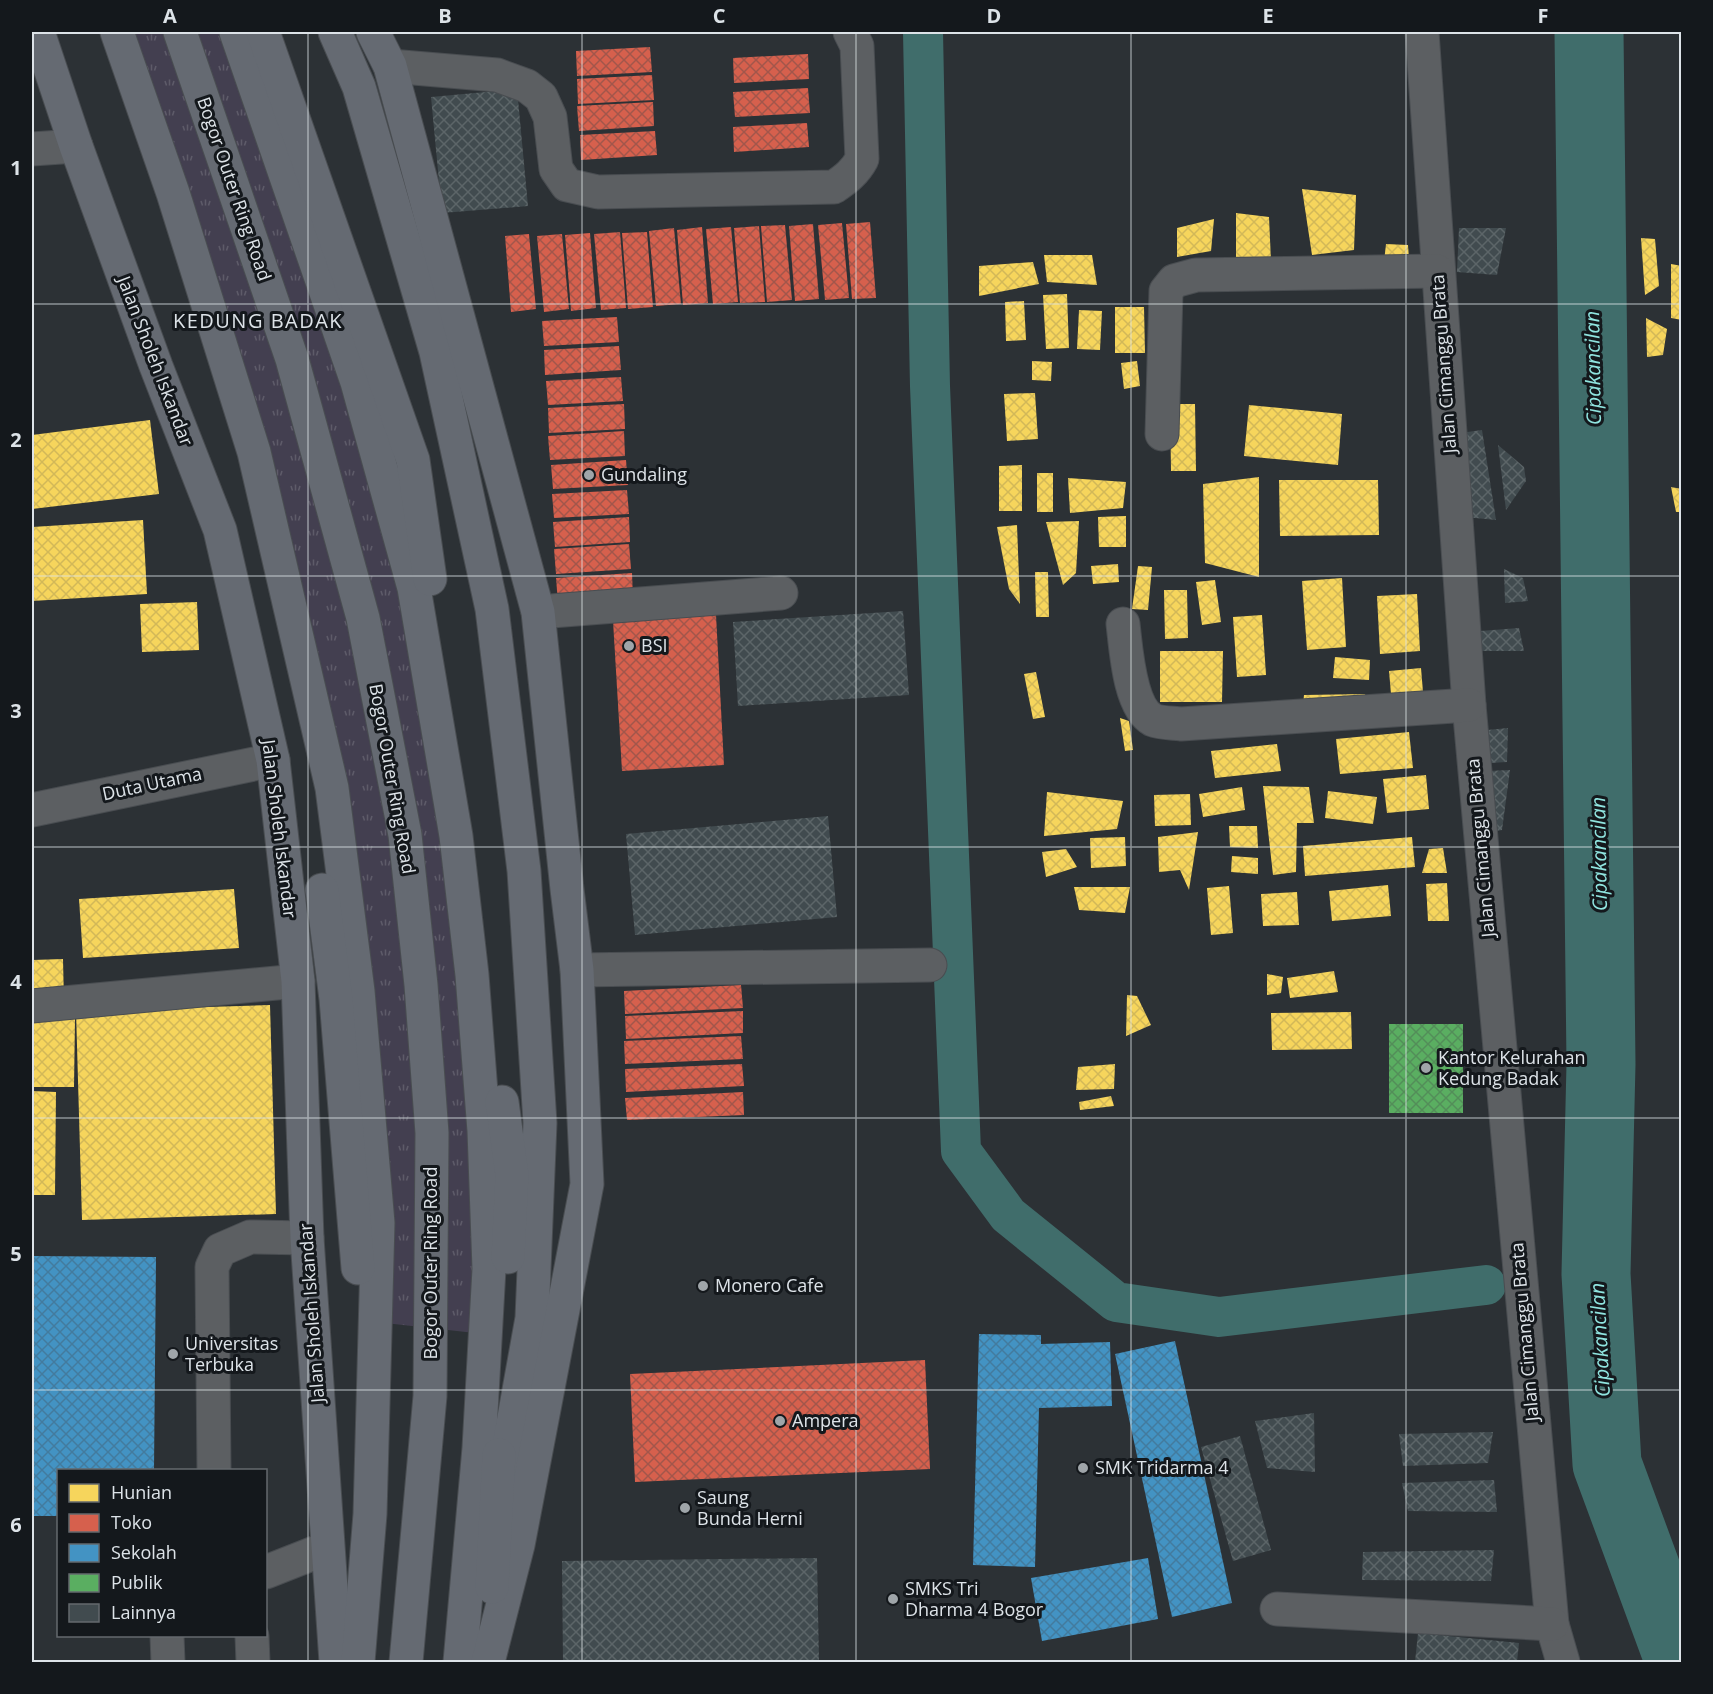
<svg xmlns="http://www.w3.org/2000/svg" width="1713" height="1694" viewBox="0 0 1713 1694" font-family="'Open Sans',sans-serif">
  <style>
    .grass { fill: url(#grass-tufts) }
    .homes { fill: url(#homes-cross-hatch) }
    .shops { fill: url(#shops-cross-hatch) }
    .schools { fill: url(#schools-cross-hatch) }
    .public { fill: url(#public-cross-hatch) }
    .lines { fill: none; stroke-linecap: round; stroke-linejoin: round }
    .canal { stroke: #406d6b; stroke-width: 40 }
    .river { stroke: #406d6b; stroke-width: 69 }
    .building { fill: url(#building-cross-hatch) }
    .minor-casing { stroke: #494d51; stroke-width: 35 }
    .highway-casing { stroke: #494d51; stroke-width: 35 }
    .minor { stroke: #5c5f62; stroke-width: 33 }
    .highway { stroke: #656a72; stroke-width: 33 }
    .grid { fill: none; stroke: #dde3e8; stroke-width: 1.5; stroke-opacity: 0.55 }
    .poi-dot { fill: #9fa5a9; stroke: #14181c; stroke-width: 2 }
    .labels { text-anchor: middle; stroke-width: 6; stroke-linejoin: round; paint-order: stroke }
    .street-label { font-size: 18px; fill: #dde3e8; stroke: #14181c }
    .poi-label { font-size: 18px; fill: #dde3e8; stroke: #14181c; text-anchor: start }
    .neighbourhood-label { font-size: 20px; letter-spacing: 1.5px; fill: #dde3e8; stroke: #14181c }
    .water-label { font-size: 20px; font-style: italic; fill: #90e5e0; stroke: #14181c }
    .neatline { fill: none; stroke: #dde3e8; stroke-width: 2 }
    .grid-label { font-size: 20px; text-anchor: middle; font-weight: bold; fill: #dde3e8 }
  </style>
  <defs>
    <pattern id="grass-tufts" width="24" height="20" patternUnits="userSpaceOnUse" patternTransform="scale(1.5)"><rect width="24" height="20" fill="#433f50"/><path d="M3 7l-1-3M5 7V3M7 7l1-3M15 17l-1-3M17 17v-4M19 17l1-3" fill="none" stroke="#5e5b69"/></pattern>
    <pattern id="homes-cross-hatch" width="8" height="8" patternUnits="userSpaceOnUse" patternTransform="scale(1.5)"><rect width="8" height="8" fill="#f6d55c"/><path d="M0 0l8 8M0 8l8-8" fill="none" stroke="#d2b858"/></pattern>
    <pattern id="shops-cross-hatch" width="8" height="8" patternUnits="userSpaceOnUse" patternTransform="scale(1.5)"><rect width="8" height="8" fill="#d6604d"/><path d="M0 0l8 8M0 8l8-8" fill="none" stroke="#a2564b"/></pattern>
    <pattern id="schools-cross-hatch" width="8" height="8" patternUnits="userSpaceOnUse" patternTransform="scale(1.5)"><rect width="8" height="8" fill="#4393c3"/><path d="M0 0l8 8M0 8l8-8" fill="none" stroke="#437b9e"/></pattern>
    <pattern id="public-cross-hatch" width="8" height="8" patternUnits="userSpaceOnUse" patternTransform="scale(1.5)"><rect width="8" height="8" fill="#5aae61"/><path d="M0 0l8 8M0 8l8-8" fill="none" stroke="#538e59"/></pattern>
    <pattern id="building-cross-hatch" width="8" height="8" patternUnits="userSpaceOnUse" patternTransform="scale(1.5)"><rect width="8" height="8" fill="#414b4f"/><path d="M0 0l8 8M0 8l8-8" fill="none" stroke="#5c6568"/></pattern>
  </defs>
  <rect width="100%" height="100%" fill="#2c3135"/>
  <path class="grass" d="M116 32H236L357 382 456 836 484 1334 376 1322 330 774Z"/>
  <g class="homes">
    <path d="M1302 189 1356 195 1354 250 1312 255Z"/>
    <path d="M1236 213 1269 217 1271 261H1236Z"/>
    <path d="M1214 219 1211 251 1177 257V228Z"/>
    <path d="M1641 238 1655 239 1659 286 1645 295Z"/>
    <path d="M1386 244 1408 245 1409 259 1384 262Z"/>
    <path d="M1044 255H1092L1097 285 1047 282Z"/>
    <path d="M1033 262 1039 284 979 296V266Z"/>
    <path d="M1671 264 1682 266V320L1671 318Z"/>
    <path d="M1067 294 1069 348 1046 349 1043 295Z"/>
    <path d="M1024 301 1026 340 1006 341 1005 302Z"/>
    <path d="M1115 307H1144L1145 353H1115Z"/>
    <path d="M1079 310 1102 311 1100 350 1077 349Z"/>
    <path d="M1646 318 1667 329 1663 355 1647 357Z"/>
    <path d="M1032 361 1052 362 1051 381 1032 380Z"/>
    <path d="M1137 361 1140 386 1124 389 1121 363Z"/>
    <path d="M1035 393 1038 439 1007 441 1004 394Z"/>
    <path d="M1170 404H1195L1196 471H1171Z"/>
    <path d="M1249 405 1342 414 1338 465 1244 456Z"/>
    <path d="M150 420 159 494 32 509V435Z"/>
    <path d="M1022 465V511H999V466Z"/>
    <rect x="1037" y="473" width="16" height="39"/>
    <path d="M1259 477V577L1205 563 1203 484Z"/>
    <path d="M1068 478 1126 482 1123 508 1070 513Z"/>
    <path d="M1279 480H1378L1379 535 1280 536Z"/>
    <path d="M1671 487 1682 489V512H1676Z"/>
    <path d="M1126 516V547H1099L1098 517Z"/>
    <path d="M143 520 147 594 32 601V527Z"/>
    <path d="M1079 521 1076 573 1063 585 1046 522Z"/>
    <path d="M1017 525 1020 604 1009 589 997 527Z"/>
    <path d="M1118 564 1119 582 1093 584 1091 566Z"/>
    <path d="M1138 566 1152 567 1148 610 1132 609Z"/>
    <path d="M1035 572H1048L1049 617H1036Z"/>
    <path d="M1342 578 1346 647 1307 650 1302 581Z"/>
    <path d="M1215 580 1221 622 1202 625 1196 582Z"/>
    <path d="M1164 590H1187L1188 638 1165 639Z"/>
    <path d="M1417 594 1420 651 1380 654 1377 596Z"/>
    <path d="M197 602 199 650 142 652 140 604Z"/>
    <path d="M1262 615 1266 675 1237 677 1233 617Z"/>
    <path d="M1160 651H1223L1222 702H1160Z"/>
    <path d="M1335 657 1370 660 1369 680 1333 678Z"/>
    <path d="M1421 668 1423 692 1391 694 1389 671Z"/>
    <path d="M1036 672 1045 717 1033 719 1024 674Z"/>
    <path d="M1365 694 1369 705H1303L1304 695Z"/>
    <path d="M1120 718 1129 721 1133 750 1125 751Z"/>
    <path d="M1409 732 1413 768 1340 774 1336 739Z"/>
    <path d="M1277 744 1281 771 1215 778 1211 751Z"/>
    <path d="M1426 775 1429 809 1387 813 1383 779Z"/>
    <path d="M1263 786 1309 787 1314 823H1297L1296 872 1273 875Z"/>
    <path d="M1242 787 1245 810 1203 817 1199 794Z"/>
    <path d="M1328 791 1377 797 1373 824 1325 818Z"/>
    <path d="M1047 792 1123 801 1117 829 1044 836Z"/>
    <path d="M1190 794 1191 825 1155 826 1154 795Z"/>
    <path d="M1229 826H1257L1258 848 1230 847Z"/>
    <path d="M1198 832 1189 890 1180 870 1159 872 1158 837Z"/>
    <path d="M1125 837 1126 866 1091 868 1090 838Z"/>
    <path d="M1412 837 1415 867 1305 876 1303 846Z"/>
    <path d="M1443 848 1447 873H1422L1429 849Z"/>
    <path d="M1066 849 1077 867 1046 877 1042 852Z"/>
    <path d="M1232 856 1258 858V874L1231 872Z"/>
    <path d="M1447 883 1449 921H1428L1426 884Z"/>
    <path d="M1388 885 1391 916 1332 921 1329 891Z"/>
    <path d="M1229 886 1233 933 1211 935 1207 888Z"/>
    <path d="M1074 887H1130L1125 913 1079 910Z"/>
    <path d="M234 889 239 948 83 958 79 899Z"/>
    <path d="M1297 892 1299 925 1263 926 1261 894Z"/>
    <path d="M63 959 64 1002 32 1003V960Z"/>
    <path d="M1334 971 1338 992 1290 998 1287 978Z"/>
    <path d="M1267 974 1283 977 1281 993 1267 995Z"/>
    <path d="M1127 995 1137 996 1151 1025 1126 1036Z"/>
    <path d="M270 1005 276 1214 82 1220 76 1011Z"/>
    <path d="M1351 1012 1352 1049 1272 1050 1271 1013Z"/>
    <path d="M32 1019H75L74 1087H32Z"/>
    <path d="M1115 1064 1114 1089 1076 1090 1078 1067Z"/>
    <path d="M32 1091 56 1092 55 1195H32Z"/>
    <path d="M1111 1096 1114 1106 1080 1110 1079 1102Z"/>
  </g>
  <g class="shops">
    <path d="M650 47 652 72 577 76 576 51Z"/>
    <path d="M808 54 809 79 734 83 733 58Z"/>
    <path d="M652 75 654 100 578 104 577 79Z"/>
    <path d="M808 88 810 113 735 117 733 92Z"/>
    <path d="M653 102 654 126 579 131 577 106Z"/>
    <path d="M807 123 809 147 734 152 733 127Z"/>
    <path d="M655 131 657 155 581 160 580 135Z"/>
    <path d="M870 222 876 298 852 299 846 224Z"/>
    <path d="M842 223 849 298 825 300 818 225Z"/>
    <path d="M813 224 819 299 795 301 789 226Z"/>
    <path d="M785 225 792 300 767 302 761 226Z"/>
    <path d="M759 226 765 302 740 303 734 228Z"/>
    <path d="M702 227 708 303 683 305 677 230Z"/>
    <path d="M731 227 738 302 713 304 706 229Z"/>
    <path d="M674 228 681 304 656 306 649 231Z"/>
    <path d="M620 232 626 308 601 310 594 234Z"/>
    <path d="M647 232 653 307 628 309 622 233Z"/>
    <path d="M590 233 596 308 571 311 565 235Z"/>
    <path d="M529 234 536 309 511 312 505 236Z"/>
    <path d="M562 234 569 309 544 312 537 236Z"/>
    <path d="M617 317 619 342 544 346 542 321Z"/>
    <path d="M619 346 621 370 545 375 544 350Z"/>
    <path d="M621 377 623 401 548 405 546 381Z"/>
    <path d="M624 404 625 429 549 433 548 408Z"/>
    <path d="M624 431 625 456 550 460 548 436Z"/>
    <path d="M626 460 628 485 553 489 551 465Z"/>
    <path d="M627 490 629 514 554 518 552 494Z"/>
    <path d="M629 517 630 542 555 547 553 522Z"/>
    <path d="M629 544 631 569 556 574 554 549Z"/>
    <path d="M632 573 633 598 558 603 556 578Z"/>
    <path d="M716 615 724 765 622 771 613 621Z"/>
    <path d="M741 985 743 1008 625 1014 624 991Z"/>
    <path d="M743 1011V1033L626 1039 625 1016Z"/>
    <path d="M741 1036 743 1059 625 1064 624 1041Z"/>
    <path d="M742 1064 744 1086 626 1092 625 1069Z"/>
    <path d="M743 1092 744 1115 627 1120 625 1098Z"/>
    <path d="M925 1360 930 1469 635 1482 630 1374Z"/>
  </g>
  <g class="schools">
    <path d="M32 1256 156 1257 154 1470H58V1516H32Z"/>
    <path d="M979 1334 1041 1335V1344L1110 1342 1112 1406 1039 1408 1035 1567 973 1565Z"/>
    <path d="M1175 1341 1232 1603 1172 1617 1115 1354Z"/>
    <path d="M1148 1558 1158 1619 1042 1641 1031 1578Z"/>
  </g>
  <rect class="public" x="1389" y="1024" width="74" height="89"/>
  <g class="lines">
    <path class="canal" d="M923 32 930 386 961 1151 1008 1215 1116 1302 1219 1317 1486 1285"/>
    <path class="river" d="M1589 32 1601 1064 1596 1274 1607 1464 1680 1662"/>
  </g>
  <g class="building">
    <path d="M517 89 528 206 442 213 431 97Z"/>
    <path d="M1459 228H1506L1497 275 1457 272Z"/>
    <path d="M1482 430 1496 520 1465 517 1460 433Z"/>
    <path d="M1498 445 1524 467 1526 481 1506 510Z"/>
    <path d="M1504 569 1523 578 1528 601 1505 603Z"/>
    <path d="M903 611 909 695 738 706 733 622Z"/>
    <path d="M1519 628 1524 651H1482L1480 631Z"/>
    <path d="M1508 728 1507 762 1490 763 1487 730Z"/>
    <path d="M1510 770 1502 830 1492 832 1487 771Z"/>
    <path d="M828 816 837 917 635 935 626 834Z"/>
    <path d="M1314 1413 1315 1472 1267 1468 1255 1421Z"/>
    <path d="M1493 1432 1488 1463 1403 1466 1399 1434Z"/>
    <path d="M1240 1436 1271 1550 1233 1561 1201 1447Z"/>
    <path d="M1494 1480 1497 1512 1408 1511 1402 1483Z"/>
    <path d="M1494 1550 1491 1581 1362 1580 1363 1552Z"/>
    <path d="M817 1558 819 1662H563L562 1561Z"/>
    <path d="M1418 1633 1519 1643 1517 1662H1415Z"/>
  </g>
  <g class="lines">
    <g class="minor-casing">
      <g id="minor">
        <path d="M1422 32 1469 705 1552 1624 1563 1662"/>
        <path d="M390 66 497 75 527 86 541 97 550 117 556 169 567 185 598 192 834 187C846 179 855 172 862 159L857 46 850 32"/>
        <path d="M32 149 76 146"/>
        <path d="M1162 434 1166 291 1174 281 1196 275 1437 271"/>
        <path d="M538 612 781 593"/>
        <path d="M1123 624C1126 648 1129 707 1153 720 1160 723 1174 723 1181 724L1469 705"/>
        <path d="M32 810 273 760"/>
        <path d="M577 970 930 965"/>
        <path d="M32 1006 298 981"/>
        <path d="M214 1470 212 1267 220 1250 250 1237 307 1238"/>
        <path d="M266 1572 327 1548"/>
        <path d="M1277 1609 1552 1624"/>
        <path d="M167 1636 168 1662"/>
        <path d="M252 1636 253 1662"/>
      </g>
    </g>
    <g class="highway-casing">
      <g id="highway">
        <path d="M38 32 76 146 156 366 220 530 273 760 298 981 307 1238 336 1662"/>
        <path d="M117 32 173 193 254 452 332 788 358 991 378 1223 370 1514 358 1662"/>
        <path d="M180 32 292 359 363 618 405 835 421 985 432 1133 430 1396 406 1662"/>
        <path d="M236 32 357 382 414 588 456 836 472 975 484 1131 489 1269 479 1448 460 1662"/>
        <path d="M263 32 413 460 430 579"/>
        <path d="M335 32 359 87 436 352 492 609 524 871 540 1123 532 1318 503 1479"/>
        <path d="M373 32 390 66 538 612 567 889 577 970 587 1184 518 1545 488 1662"/>
        <path d="M322 890 336 999 358 1268"/>
        <path d="M502 1102 512 1175 508 1257"/>
        <path d="M492 1587 499 1455"/>
      </g>
    </g>
    <use href="#minor" class="minor"/>
    <use href="#highway" class="highway"/>
  </g>
  <path class="grid" d="M308 32V1662M582 32V1662M856 32V1662M1131 32V1662M1406 32V1662M32 304H1682M32 576H1682M32 847H1682M32 1118H1682M32 1390H1682"/>
  <g class="poi-dot">
    <circle cx="589" cy="475" r="6"/>
    <circle cx="629" cy="646" r="6"/>
    <circle cx="1426" cy="1068" r="6"/>
    <circle cx="703" cy="1286" r="6"/>
    <circle cx="173" cy="1354" r="6"/>
    <circle cx="780" cy="1421" r="6"/>
    <circle cx="1083" cy="1468" r="6"/>
    <circle cx="685" cy="1508" r="6"/>
    <circle cx="893" cy="1599" r="6"/>
  </g>
  <g class="labels">
    <g class="street-label">
      <text transform="translate(234 189) rotate(71)" y="6">Bogor Outer Ring Road</text>
      <text transform="translate(155 361) rotate(69)" y="6">Jalan Sholeh Iskandar</text>
      <text transform="translate(1444 364) rotate(-94)" y="6">Jalan Cimanggu Brata</text>
      <text transform="translate(392 779) rotate(80)" y="6">Bogor Outer Ring Road</text>
      <text transform="translate(152 784) rotate(-12)" y="6">Duta Utama</text>
      <text transform="translate(279 829) rotate(83)" y="6">Jalan Sholeh Iskandar</text>
      <text transform="translate(1481 848) rotate(-95)" y="6">Jalan Cimanggu Brata</text>
      <text transform="translate(431 1263) rotate(-90)" y="6">Bogor Outer Ring Road</text>
      <text transform="translate(312 1313) rotate(-94)" y="6">Jalan Sholeh Iskandar</text>
      <text transform="translate(1525 1332) rotate(-95)" y="6">Jalan Cimanggu Brata</text>
    </g>
    <g class="poi-label">
      <text x="601" y="481">Gundaling</text>
      <text x="641" y="652">BSI</text>
      <text x="1438" y="1064">Kantor Kelurahan<tspan x="1438" dy="21">Kedung Badak</tspan></text>
      <text x="715" y="1292">Monero Cafe</text>
      <text x="185" y="1350">Universitas<tspan x="185" dy="21">Terbuka</tspan></text>
      <text x="792" y="1427">Ampera</text>
      <text x="1095" y="1474">SMK Tridarma 4</text>
      <text x="697" y="1504">Saung<tspan x="697" dy="21">Bunda Herni</tspan></text>
      <text x="905" y="1595">SMKS Tri<tspan x="905" dy="21">Dharma 4 Bogor</tspan></text>
    </g>
    <g class="neighbourhood-label">
      <text x="258" y="328">KEDUNG BADAK</text>
    </g>
    <g class="water-label">
      <text transform="translate(1593 368) rotate(-91)" y="7">Cipakancilan</text>
      <text transform="translate(1599 854) rotate(-91)" y="7">Cipakancilan</text>
      <text transform="translate(1600 1340) rotate(-93)" y="7">Cipakancilan</text>
    </g>
  </g>
  <rect width="1713" height="1694" fill="none" stroke="#14181c" stroke-width="66"/>
  <rect x="57" y="1469" width="210" height="168" fill="#14181c" stroke="#64696e" stroke-width="1.5"/>
  <rect x="69" y="1484" width="30" height="18" fill="#f6d55c" stroke="#64696e" stroke-width="1.5"/>
  <text x="111" y="1499" font-size="18" fill="#dde3e8">Hunian</text>
  <rect x="69" y="1514" width="30" height="18" fill="#d6604d" stroke="#64696e" stroke-width="1.5"/>
  <text x="111" y="1529" font-size="18" fill="#dde3e8">Toko</text>
  <rect x="69" y="1544" width="30" height="18" fill="#4393c3" stroke="#64696e" stroke-width="1.5"/>
  <text x="111" y="1559" font-size="18" fill="#dde3e8">Sekolah</text>
  <rect x="69" y="1574" width="30" height="18" fill="#5aae61" stroke="#64696e" stroke-width="1.5"/>
  <text x="111" y="1589" font-size="18" fill="#dde3e8">Publik</text>
  <rect x="69" y="1604" width="30" height="18" fill="#414b4f" stroke="#64696e" stroke-width="1.5"/>
  <text x="111" y="1619" font-size="18" fill="#dde3e8">Lainnya</text>
  <rect x="33" y="33" width="1647" height="1628" class="neatline"/>
  <g class="grid-label">
    <text x="170" y="23">A</text>
    <text x="445" y="23">B</text>
    <text x="719" y="23">C</text>
    <text x="994" y="23">D</text>
    <text x="1268" y="23">E</text>
    <text x="1543" y="23">F</text>
    <text x="16" y="175">1</text>
    <text x="16" y="447">2</text>
    <text x="16" y="718">3</text>
    <text x="16" y="989">4</text>
    <text x="16" y="1261">5</text>
    <text x="16" y="1532">6</text>
  </g>
</svg>
